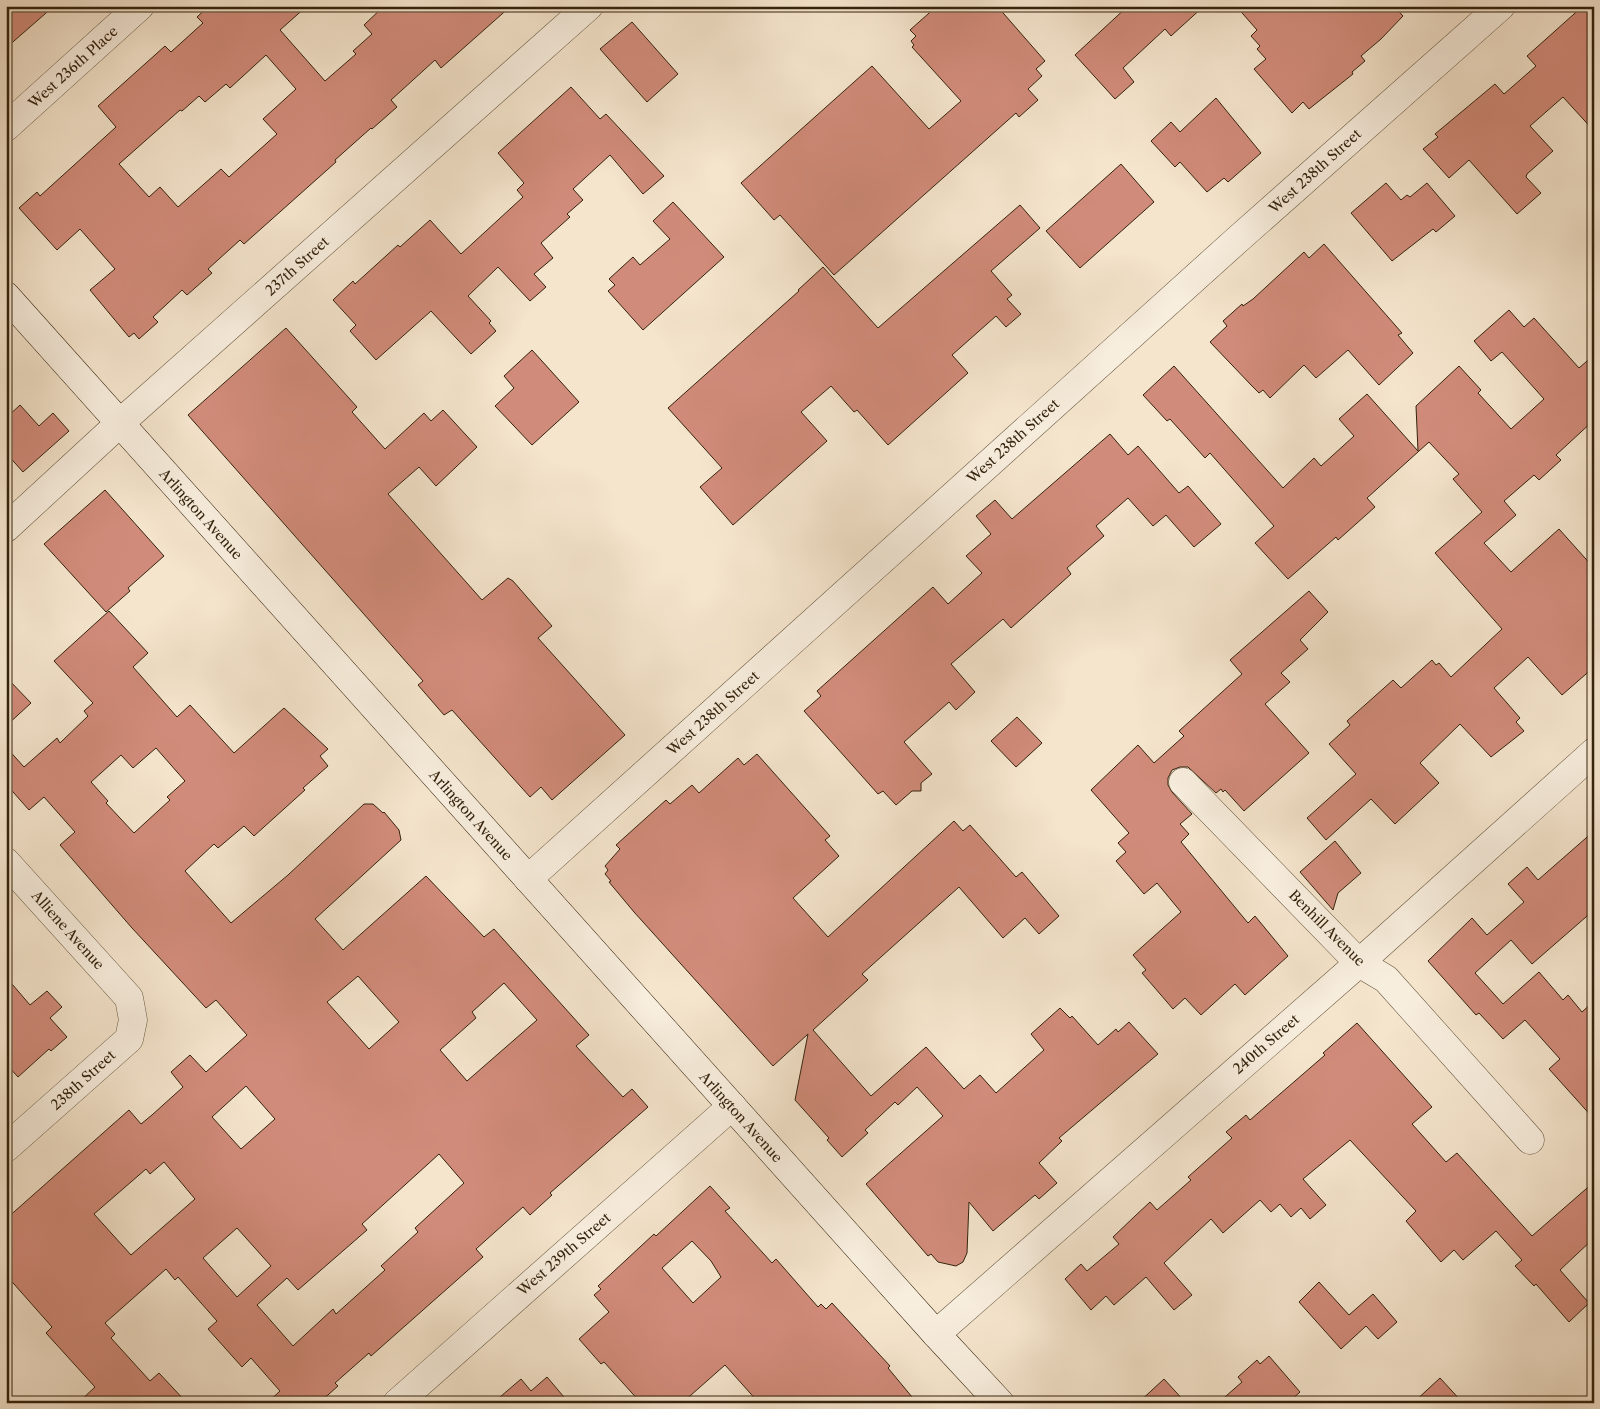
<svg xmlns="http://www.w3.org/2000/svg" width="1600" height="1409" viewBox="0 0 1600 1409" font-family="'Libre Caslon Text',serif">
  <style>
    .building { fill: #d18b7a; stroke: #34230d; fill-rule: evenodd }
    .lines { fill: none; stroke-linecap: round; stroke-linejoin: round }
    .street-casing { stroke: #64543d; stroke-width: 29 }
    .secondary-casing { stroke: #34230d; stroke-width: 29 }
    .street { stroke: #f8eede; stroke-width: 28 }
    .secondary { stroke: #f8eede; stroke-width: 28 }
    .labels { text-anchor: middle; stroke-width: 4.5; stroke-linejoin: round; paint-order: stroke }
    .street-label { font-size: 14px; fill: #34230d; stroke: #f8eede }
  </style>
  <rect width="100%" height="100%" fill="#f5e5cd"/>
  <filter id="stains"><feTurbulence type="fractalNoise" baseFrequency=".004" numOctaves="4"/><feColorMatrix values="0 0 0 0 .2 0 0 0 0 .09 0 0 0 0 .02 0 0 0 .5 -.17"/></filter>
  <radialGradient id="worn" r=".72"><stop offset=".6" stop-color="#630" stop-opacity="0"/><stop offset="1" stop-color="#630" stop-opacity=".3"/></radialGradient>
  <g class="building">
    <path d="M6 6H54L6 48Z"/>
    <path d="M209 6H307L280 30 325 81 356 54 353 51 372 34 364 25 384 6H511L441 68 435 60 391 100 397 107 372 129 371 128 335 160 336 162 244 244 240 240 208 269 212 273 187 295 182 290 153 317 158 322 139 339 134 333 129 337 90 290 115 269 80 229 57 250 19 208 37 192 40 196 116 127 98 106 165 46 171 52 203 23 197 17ZM266 55 296 89 263 119 277 134 229 177 221 169 178 207 160 187 149 197 119 164 180 110 182 111 199 96 205 102 226 84 230 88Z"/>
    <path d="M937 6H997L1045 61 1036 69 1042 76 1028 89 1038 100 1019 117 1016 113 834 275 780 215 774 220 741 183 872 66 929 129 961 101 912 47 914 45 911 41 916 36 910 30Z"/>
    <path d="M1128 6H1204L1171 36 1165 29 1123 68 1134 82 1115 99 1075 55Z"/>
    <path d="M1236 6H1394L1403 16 1381 39 1361 56 1365 61 1352 72 1353 74 1309 109 1303 102 1292 113 1254 69 1266 59 1257 49 1260 46 1251 36 1257 30Z"/>
    <path d="M1583 6H1594V131L1563 97 1530 126 1553 151 1527 174 1526 177 1541 193 1517 214 1469 160 1449 178 1423 149 1438 137 1435 134 1495 84 1504 94 1536 66 1527 56Z"/>
    <path d="M632 22 678 74 647 102 600 49Z"/>
    <path d="M571 87 600 119 606 114 664 176 643 194 610 155 573 189 583 200 567 214 570 217 541 243 553 258 534 274 546 287 530 301 498 267 468 296 491 321 489 323 496 331 471 354 431 311 376 360 350 331 356 325 333 300 353 281 355 284 398 245 400 247 430 220 461 254 523 197 517 190 524 183 498 153Z"/>
    <path d="M1216 98 1261 153 1228 182 1224 178 1207 192 1180 162 1175 167 1151 141 1171 122 1180 132Z"/>
    <path d="M1121 164 1154 202 1080 268 1046 231Z"/>
    <path d="M1386 183 1401 200 1407 195 1410 197 1427 183 1455 216 1436 232 1433 229 1392 261 1351 213Z"/>
    <path d="M673 202 724 257 643 330 608 291 615 285 609 279 633 257 640 265 670 239 653 221Z"/>
    <path d="M1020 205 1040 228 991 271 1012 295 1007 299 1021 314 1006 327 996 316 952 355 968 373 888 445 857 410 854 412 831 386 801 412 827 441 733 525 700 487 722 468 668 408 799 291 798 290 823 267 878 328Z"/>
    <path d="M1324 244 1402 333 1398 335 1413 353 1379 385 1348 350 1316 378 1304 365 1270 398 1263 390 1259 393 1252 386 1210 342 1227 326 1223 321 1242 304 1243 306 1253 299 1304 252 1309 258Z"/>
    <path d="M1509 310 1524 327 1534 318 1579 368 1594 355V420L1556 455 1561 460 1539 480 1534 475 1504 501 1516 515 1484 543 1511 572 1559 529 1594 568V667L1562 695 1528 657 1494 688 1520 718 1516 722 1524 731 1491 757 1460 724 1420 763 1439 783 1395 824 1371 799 1326 840 1307 818 1356 774 1329 744 1350 725 1347 721 1393 680 1401 688 1432 660 1436 665 1439 663 1451 677 1502 629 1435 553 1482 512 1453 479 1459 474 1429 442 1367 498 1375 507 1338 540 1336 537 1288 579 1255 543 1274 526 1210 453 1205 458 1170 419 1167 421 1143 395 1174 366 1283 488 1314 458 1321 466 1354 436 1339 419 1367 394 1418 451 1416 406 1459 366 1481 390 1478 393 1511 429 1544 399 1502 352 1491 361 1474 341Z"/>
    <path d="M286 328 357 407 352 412 385 449 424 413 431 421 443 410 477 447 436 486 419 467 388 494 482 600 508 578 513 581 552 626 538 638 625 735 552 800 541 787 530 797 452 710 444 715 418 685 423 681 188 415Z"/>
    <path d="M532 350 579 402 532 445 495 406 514 388 504 376Z"/>
    <path d="M20 405 39 426 53 413 69 431 23 472 6 453V418Z"/>
    <path d="M1110 434 1128 455 1138 446 1179 493 1188 486 1221 524 1194 547 1166 515 1153 526 1128 498 1096 526 1104 536 1067 568 1071 574 1011 628 1003 619 951 664 975 692 956 710 949 702 904 742 932 774 921 783V791H912L896 805 883 791 878 794 804 711 821 696 817 691 933 587 948 604 982 573 966 556 991 534 976 516 995 500 1012 519Z"/>
    <path d="M105 490 164 556 128 588 130 591 106 612 44 544Z"/>
    <path d="M1309 591 1328 612 1300 640 1308 649 1281 673 1290 682 1265 704 1309 753 1244 811 1225 790 1223 792 1221 789 1216 793 1188 767H1180L1172 770 1168 778V785L1172 792 1192 814 1180 824 1189 834 1181 842 1248 923 1255 916 1288 956 1245 995 1235 984 1201 1015 1185 998 1173 1009 1142 973 1146 970 1133 955 1181 912 1157 883 1144 894 1116 861 1126 852 1118 843 1129 833 1091 790 1138 745 1154 763 1184 736 1179 731 1242 674 1230 660Z"/>
    <path d="M109 611 148 653 133 667 177 717 190 705 234 753 284 708 328 749 320 756 328 766 303 788 305 790 254 836 244 826 218 848 214 844 185 871 231 923 288 875 364 804H373L383 813 384 812 399 830 401 840 315 919 343 950 426 876 484 937 494 929 589 1035 576 1046 623 1097 632 1089 648 1107 550 1193 552 1195 530 1215 523 1207 476 1249 483 1257 371 1356 369 1353 335 1383 338 1386 319 1403H267L280 1391 251 1358 242 1367 208 1329 217 1321 178 1277 175 1280 166 1269 105 1323 115 1334 111 1338 150 1381 159 1373 187 1403H78L95 1387 46 1333 52 1327 6 1275V1219L129 1110 141 1124 152 1115 183 1087 171 1072 190 1055 206 1072 247 1035 216 1000 206 1008 132 928 60 845 75 832 44 797 29 810 6 784V747L24 767 57 738 60 743 88 716 84 711 93 703 54 661ZM156 748 185 781 167 797 170 800 134 833 106 803 108 801 91 782 121 755 133 768ZM358 976 399 1022 369 1049 327 1002ZM504 983 537 1020 467 1081 440 1050 476 1018 472 1012ZM246 1086 275 1119 241 1149 212 1117ZM439 1154 464 1183 415 1228 418 1232 381 1266 385 1270 336 1314 333 1309 293 1346 257 1305 287 1278 298 1290 367 1230 362 1224ZM164 1162 195 1199 131 1255 94 1214 146 1169 150 1174ZM237 1228 271 1266 237 1297 203 1258Z"/>
    <path d="M6 677 31 703 6 726Z"/>
    <path d="M1017 717 1042 743 1016 767 991 741Z"/>
    <path d="M757 754 830 836 825 840 839 856 793 898 828 937 954 821 963 831 970 825 1016 877 1022 872 1059 916 1039 934 1025 918 1003 938 959 887 862 974 868 980 813 1030 871 1096 926 1047 964 1089 980 1075 996 1093 1044 1050 1031 1034 1060 1008 1070 1018 1072 1016 1098 1045 1116 1029 1118 1032 1129 1022 1158 1054 1059 1138 1062 1141 1039 1163 1057 1183 1039 1199 1035 1195 993 1231 969 1202 967 1253 963 1262 956 1266 938 1262 931 1254 928 1256 866 1184 943 1116 917 1087 898 1105 895 1102 865 1130 868 1133 842 1157 827 1140 829 1138 795 1100 808 1034 773 1066 634 912 609 882 611 881 605 874 608 870 605 866 620 849 616 845 666 800 670 804 692 785 699 793 738 758 744 765Z"/>
    <path d="M1594 831V910L1532 964 1511 940 1475 973 1503 1004 1539 972 1563 1000 1568 995 1582 1012 1594 1001V1119L1549 1069 1560 1059 1525 1020 1503 1039 1479 1013 1476 1015 1428 961 1472 918 1487 935 1524 902 1508 884 1527 867 1538 880Z"/>
    <path d="M1335 841 1361 873 1338 893 1333 910 1300 872Z"/>
    <path d="M6 977 30 1005 47 991 62 1007 50 1018 67 1037 51 1051 49 1049 18 1077 6 1064Z"/>
    <path d="M1357 1023 1432 1107 1412 1124 1446 1162 1457 1153 1532 1236 1594 1182V1238L1560 1270 1589 1303 1569 1322 1536 1284 1534 1286 1515 1266 1522 1260 1496 1231 1463 1260 1454 1250 1441 1262 1406 1221 1416 1211 1350 1140 1303 1179 1326 1205 1310 1219 1301 1208 1291 1217 1280 1204 1271 1212 1260 1200 1223 1233 1211 1219 1164 1263 1192 1295 1174 1310 1146 1277 1114 1305 1106 1296 1091 1310 1065 1279 1081 1264 1087 1271 1119 1244 1113 1237 1135 1216 1150 1202 1157 1210 1191 1180 1188 1177 1232 1138 1226 1132 1246 1115 1250 1120 1325 1055 1323 1053Z"/>
    <path d="M710 1186 730 1208 725 1211 772 1263 776 1259 818 1307 821 1304 826 1309 832 1303 890 1366 888 1368 917 1403H759L725 1365 682 1403H641L604 1362 601 1364 579 1339 609 1312 594 1295 601 1289 598 1286 654 1234 656 1236ZM692 1241 711 1261 721 1277 693 1303 662 1268Z"/>
    <path d="M1319 1282 1349 1315 1373 1294 1397 1322 1378 1339 1366 1326 1341 1349 1299 1302Z"/>
    <path d="M1269 1356 1300 1392 1288 1403H1218L1242 1382 1238 1377 1257 1360 1260 1364Z"/>
    <path d="M547 1377 569 1403H493L521 1379 531 1391Z"/>
    <path d="M1440 1378 1463 1403H1413Z"/>
    <path d="M1164 1379 1186 1403H1138Z"/>
  </g>
  <g class="lines">
    <g class="street-casing">
      <g id="street">
        <path d="M6 127 140 6"/>
        <path d="M6 528 120 423 589 6"/>
        <path d="M1183 782 1359 963 1386 979 1530 1140"/>
        <path d="M6 862 129 998 133 1020 129 1039 6 1148"/>
        <path d="M528 879 1237 240 1501 6"/>
        <path d="M936 1334 1359 963 1594 752"/>
        <path d="M397 1403 732 1106"/>
      </g>
    </g>
    <g class="secondary-casing">
      <path id="secondary" d="M6 296 936 1334 1000 1403"/>
    </g>
    <use href="#street" class="street"/>
    <use href="#secondary" class="secondary"/>
  </g>
  <g class="labels">
    <g class="street-label">
      <text transform="translate(73 67) rotate(-42)" y="5">West 236th Place</text>
      <text transform="translate(1315 171) rotate(-42)" y="5">West 238th Street</text>
      <text transform="translate(297 266) rotate(-42)" y="5">237th Street</text>
      <text transform="translate(1013 441) rotate(-42)" y="5">West 238th Street</text>
      <text transform="translate(201 514) rotate(48)" y="5">Arlington Avenue</text>
      <text transform="translate(713 713) rotate(-42)" y="5">West 238th Street</text>
      <text transform="translate(471 815) rotate(48)" y="5">Arlington Avenue</text>
      <text transform="translate(1327 928) rotate(45)" y="5">Benhill Avenue</text>
      <text transform="translate(68 930) rotate(48)" y="5">Alliene Avenue</text>
      <text transform="translate(1266 1044) rotate(-41)" y="5">240th Street</text>
      <text transform="translate(83 1080) rotate(-42)" y="5">238th Street</text>
      <text transform="translate(741 1117) rotate(48)" y="5">Arlington Avenue</text>
      <text transform="translate(564 1254) rotate(-41)" y="5">West 239th Street</text>
    </g>
  </g>
  <rect width="1600" height="1409" fill="none" stroke="#f5e5cd" stroke-width="25"/>
  <rect x="8" y="8" width="1585" height="1394" fill="none" stroke="#34230d" stroke-width="2.5"/>
  <rect x="12" y="12" width="1575" height="1384" fill="none" stroke="#34230d"/>
  <rect width="100%" height="100%" filter="url(#stains)"/>
  <rect width="100%" height="100%" fill="url(#worn)"/>
</svg>
